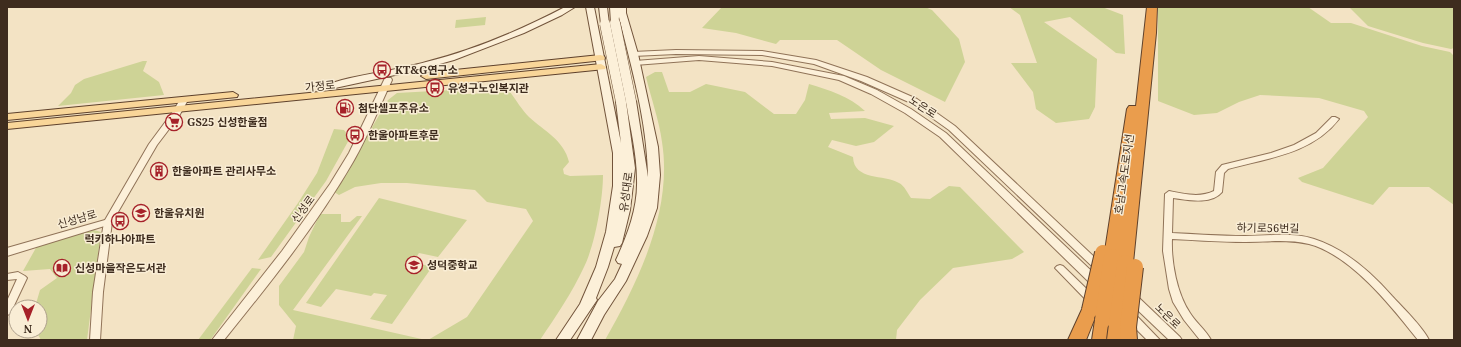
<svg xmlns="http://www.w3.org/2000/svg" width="1461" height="347" viewBox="0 0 1461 347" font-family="'Noto Serif','Noto Sans KR',serif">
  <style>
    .green { fill: #ced396 }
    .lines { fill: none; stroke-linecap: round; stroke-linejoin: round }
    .minor-casing { stroke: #907358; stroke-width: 2 }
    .tertiary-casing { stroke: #907358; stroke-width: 2 }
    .secondary-casing { stroke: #72543b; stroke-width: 2 }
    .primary-casing { stroke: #5e412c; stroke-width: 2 }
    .motorway-casing { stroke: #5e412c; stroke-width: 2 }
    .minor { fill: #fcf0d9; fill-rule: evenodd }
    .tertiary { fill: #fcf0d9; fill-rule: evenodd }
    .secondary { fill: #fcf0d9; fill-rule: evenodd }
    .primary { fill: #f9d699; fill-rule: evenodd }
    .motorway { fill: #ea9d4d; fill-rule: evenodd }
    .secondary-bridge-casing { stroke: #72543b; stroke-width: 11; stroke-linecap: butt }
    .motorway-bridge-casing { stroke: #5e412c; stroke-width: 18; stroke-linecap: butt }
    .secondary-bridge { stroke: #fcf0d9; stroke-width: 10 }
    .motorway-bridge { stroke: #ea9d4d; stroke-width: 16 }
    .labels { text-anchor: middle; stroke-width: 3; stroke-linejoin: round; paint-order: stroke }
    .poi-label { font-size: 11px; font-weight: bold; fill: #3e2c1e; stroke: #f9edd5; text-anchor: start }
    .street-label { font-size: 11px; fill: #3e2c1e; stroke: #f9edd5 }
  </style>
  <rect width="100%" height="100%" fill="#f3e3c4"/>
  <g class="green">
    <path d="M722 7H925L932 10 959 39 965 62 945 102 881 70 837 40H780L776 44 736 33 702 28Z"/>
    <path d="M1009 7H1102L1123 15 1125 54 1116 53 1070 17 1044 22 1097 59 1095 107 1089 119 1056 123 1036 109 1033 92 1011 63H1037L1020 15Z"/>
    <path d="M1158 7H1308L1331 23H1351L1422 46 1450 52 1454 56V205L1429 187H1389L1373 205 1302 182 1298 178 1323 168 1368 117 1364 111 1319 98 1260 95 1239 102 1217 113 1194 115 1158 101Z"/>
    <path d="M1349 7H1454V48L1451 49 1423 43 1368 26Z"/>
    <path d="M486 17 485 25 455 28 456 20Z"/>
    <path d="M143 61H147L143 71 159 82 164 95 58 106 71 93 75 85 84 79Z"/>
    <path d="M655 72H662L669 92H690L706 84 745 92 774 114H796L805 100 809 84C829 90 849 96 865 111L829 113 831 119 865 118 894 126 874 142 856 146 832 140 828 147 853 157C854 181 884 174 899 183 904 185 908 194 911 198L930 199 949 186 960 187 1024 252 1012 259 953 268 920 300 897 330 896 340H605C638 282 673 211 662 142 659 120 651 98 646 77Z"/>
    <path d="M452 90 467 94 510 92C516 100 522 110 529 117 544 131 564 140 569 162L563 169 564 174 570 176 603 175C603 199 595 245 584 267 572 293 556 316 540 340H428L467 317 533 221 526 209 487 202 475 190 407 183H381L355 187 339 195 334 192 388 100 397 93Z"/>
    <path d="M334 129 344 130 350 138 326 181 271 257 258 260 298 203 317 173Z"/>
    <path d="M379 198 467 220 438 257 419 253 413 262 432 267 392 324 370 319 387 295 374 293 371 296 336 289 321 307 306 303Z"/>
    <path d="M320 214H341V222H350L357 216H362L293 310 426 340H293L296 326 279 305V286L304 252 309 237Z"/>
    <path d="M94 230 101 232 87 340H41L36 331H40V307H35L40 290 57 278 50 269 23 271 37 246Z"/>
    <path d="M252 268 261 269 211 339 210 340H198Z"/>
  </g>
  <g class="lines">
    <g class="minor-casing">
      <g id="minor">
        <path d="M1332 117H1335L1339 119C1312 154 1268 158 1228 169L1224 173 1222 192C1211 205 1188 200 1173 198L1172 233C1196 234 1221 236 1245 236 1268 236 1292 232 1314 239 1345 249 1371 272 1392 296 1403 308 1422 326 1429 340H1418C1392 307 1351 255 1309 244 1288 239 1267 242 1245 242 1221 242 1196 240 1172 239 1171 262 1177 294 1190 313 1196 323 1206 330 1211 340H1200L1184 320 1173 302 1169 289 1163 251 1165 194 1169 191C1184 194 1200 198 1214 191L1216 172 1222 165 1271 153 1294 145 1316 133Z"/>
        <path d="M108 219 111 220 112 222 103 292 100 340H90L93 292 104 222 105 220Z"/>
        <path d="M1060 265 1063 266 1096 298 1098 301 1096 304 1093 305 1090 304 1057 270 1055 268 1057 266Z"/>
        <path d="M18 272 25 276 27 278 10 314 7 315V301L17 279 7 280V274Z"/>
      </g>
    </g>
    <g class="tertiary-casing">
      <g id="tertiary">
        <path d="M676 50 762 51 816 60 867 77 917 99 955 126 1106 268 1105 271H1097L949 130 911 103 861 81 814 64 762 55 676 54 633 56 629 54 633 52Z"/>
        <path d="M699 56 772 62 844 76 877 90 911 109 946 133 1102 281 1103 284 1102 287 1098 288 1094 287 940 137 905 113 871 94 839 80 772 66 699 60 635 65 631 63 635 61Z"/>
        <path d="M385 78H391L392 80C379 108 368 136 353 162 316 226 270 283 224 340H212L282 251 330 184 349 153Z"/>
        <path d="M181 98H184L188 100 179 116 157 145 111 224 7 256V248L105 220 149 144 172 113Z"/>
        <path d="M1131 293 1135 294 1180 337 1182 340H1169L1127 300 1126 297 1127 294Z"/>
        <path d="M1128 310 1132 311 1160 340H1147L1124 317 1123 314 1124 311Z"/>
      </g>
    </g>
    <g class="secondary-casing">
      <g id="secondary">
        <path d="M565 7H575L562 15 524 33 454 60 418 70 335 88 330 85 332 83 342 80C370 73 398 70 426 62 474 50 521 30 565 7Z"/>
        <path d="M586 7H594L621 143 616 102 621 99 626 102 635 168 630 210 622 243 620 246 614 247 608 267 596 298 597 300 570 340H556L580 304 596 267 606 232 613 186V153Z"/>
        <path d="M599 7H607L609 24 608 26 605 27 601 24Z"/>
        <path d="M610 7H626V13L638 54 658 147 660 175 657 208 647 236 626 281 604 315 591 340H577L598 301 615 279 622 264 618 263 616 260C627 236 638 208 637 180 637 154 630 127 626 101L628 99 631 98 636 101 648 177V175C647 122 632 69 619 17L618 25H612L611 23Z"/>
      </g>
    </g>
    <g class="primary-casing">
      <g id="primary">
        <path d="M600 55 604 56 605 58 604 60 426 79 421 76 426 73Z"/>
        <path d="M601 64 606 67 605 69 7 129V123Z"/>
        <path d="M233 92 238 95 237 97 7 120V114Z"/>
      </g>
    </g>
    <g class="motorway-casing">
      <g id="motorway">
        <path d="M1147 7H1157L1156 33 1133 263 1131 267 1125 269 1119 267 1117 261 1112 263 1106 261 1104 257 1127 109 1129 106H1136Z"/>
        <path d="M1090 303 1096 305 1098 310 1086 340H1068L1084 305Z"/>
        <path d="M1103 313 1109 315 1111 320 1110 340H1092L1095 320 1097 315Z"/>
      </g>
    </g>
    <use href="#minor" class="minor"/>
    <use href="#tertiary" class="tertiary"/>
    <use href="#secondary" class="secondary"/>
    <use href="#primary" class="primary"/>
    <use href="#motorway" class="motorway"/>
    <g class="secondary-bridge-casing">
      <g id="secondary-bridge">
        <path d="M615 23 631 101"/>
        <path d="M605 24 621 102"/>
      </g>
    </g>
    <g class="motorway-bridge-casing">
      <g id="motorway-bridge">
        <path d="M1090 310 1103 253"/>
        <path d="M1103 320 1112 257"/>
        <path d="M1115 340 1125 263"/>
        <path d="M1129 340 1128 327 1135 267"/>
      </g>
    </g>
    <use href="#secondary-bridge" class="secondary-bridge"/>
    <use href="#motorway-bridge" class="motorway-bridge"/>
  </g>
  <defs>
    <g id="bus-ring" transform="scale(0.9)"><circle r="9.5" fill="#f9edd5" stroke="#a62129" stroke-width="1.5"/><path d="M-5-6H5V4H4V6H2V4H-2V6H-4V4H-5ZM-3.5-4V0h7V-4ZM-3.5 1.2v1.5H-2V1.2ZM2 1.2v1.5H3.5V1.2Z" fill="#a62129"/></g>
    <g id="fuel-ring" transform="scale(0.9)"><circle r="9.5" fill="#f9edd5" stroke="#a62129" stroke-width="1.5"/><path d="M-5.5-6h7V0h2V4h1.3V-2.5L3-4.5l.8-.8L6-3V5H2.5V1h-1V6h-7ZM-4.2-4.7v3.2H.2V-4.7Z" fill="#a62129"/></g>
    <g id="supermarket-ring" transform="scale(0.9)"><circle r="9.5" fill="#f9edd5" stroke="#a62129" stroke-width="1.5"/><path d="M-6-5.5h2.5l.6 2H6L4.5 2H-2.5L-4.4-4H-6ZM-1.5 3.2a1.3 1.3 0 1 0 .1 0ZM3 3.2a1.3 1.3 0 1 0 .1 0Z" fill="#a62129"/></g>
    <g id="building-ring" transform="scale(0.9)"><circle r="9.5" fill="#f9edd5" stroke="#a62129" stroke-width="1.5"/><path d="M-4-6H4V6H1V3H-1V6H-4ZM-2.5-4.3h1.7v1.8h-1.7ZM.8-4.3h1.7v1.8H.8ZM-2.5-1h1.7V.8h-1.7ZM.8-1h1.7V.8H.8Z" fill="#a62129"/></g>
    <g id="school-ring" transform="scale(0.9)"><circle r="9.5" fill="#f9edd5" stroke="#a62129" stroke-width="1.5"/><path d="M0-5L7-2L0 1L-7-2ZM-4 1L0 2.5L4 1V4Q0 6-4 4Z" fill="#a62129"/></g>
    <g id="library-ring" transform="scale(0.9)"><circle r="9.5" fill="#f9edd5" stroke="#a62129" stroke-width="1.5"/><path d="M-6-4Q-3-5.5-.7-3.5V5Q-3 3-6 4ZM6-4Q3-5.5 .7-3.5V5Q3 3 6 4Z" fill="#a62129"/></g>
  </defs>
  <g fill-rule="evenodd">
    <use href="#bus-ring" x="382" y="70"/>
    <use href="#bus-ring" x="435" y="88"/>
    <use href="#fuel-ring" x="345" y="108"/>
    <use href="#supermarket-ring" x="174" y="122"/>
    <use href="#bus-ring" x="355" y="135"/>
    <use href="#building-ring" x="159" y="171"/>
    <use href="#school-ring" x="141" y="213"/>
    <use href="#bus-ring" x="120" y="221"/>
    <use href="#school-ring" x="414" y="265"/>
    <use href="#library-ring" x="62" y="268"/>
  </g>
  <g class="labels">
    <g class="poi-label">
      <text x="395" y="74">KT&amp;G연구소</text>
      <text x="448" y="92">유성구노인복지관</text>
      <text x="358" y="112">첨단셀프주유소</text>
      <text x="187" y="126">GS25 신성한울점</text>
      <text x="368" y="139">한울아파트후문</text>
      <text x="172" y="175">한울아파트 관리사무소</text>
      <text x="154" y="217">한울유치원</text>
      <text x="120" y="243" text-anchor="middle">럭키하나아파트</text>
      <text x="427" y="269">성덕중학교</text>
      <text x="75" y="272">신성마을작은도서관</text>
    </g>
    <g class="street-label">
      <text transform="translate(320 86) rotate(-6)" y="4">가정로</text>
      <text transform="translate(923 107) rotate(33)" y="4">노은로</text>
      <text transform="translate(1124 174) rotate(-82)" y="4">호남고속도로지선</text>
      <text transform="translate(626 192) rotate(-82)" y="4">유성대로</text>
      <text transform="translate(303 209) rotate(-54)" y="4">신성로</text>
      <text transform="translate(77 219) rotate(-16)" y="4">신성남로</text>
      <text transform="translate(1268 228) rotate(1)" y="4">하기로56번길</text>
      <text transform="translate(1168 316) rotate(44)" y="4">노은로</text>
    </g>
  </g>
  <rect width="1461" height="347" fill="none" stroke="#3e2c1e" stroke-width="16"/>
  <g transform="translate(28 319) rotate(180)"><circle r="19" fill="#f9edd5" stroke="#aea08c"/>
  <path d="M0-3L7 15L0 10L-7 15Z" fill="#a62129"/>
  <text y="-6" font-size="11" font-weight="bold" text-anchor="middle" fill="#3e2c1e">N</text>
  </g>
</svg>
